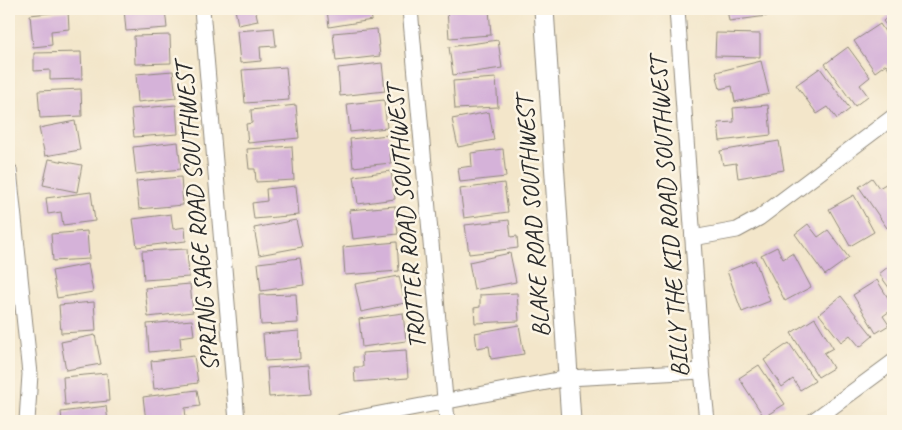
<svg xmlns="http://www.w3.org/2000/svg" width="902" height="430" viewBox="0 0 902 430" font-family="Caveat,sans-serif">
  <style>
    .building { fill: #d5b2d9 }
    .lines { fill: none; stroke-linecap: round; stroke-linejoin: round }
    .minor-casing { stroke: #8f887a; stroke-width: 17 }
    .tertiary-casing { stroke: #8f887a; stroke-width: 21 }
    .minor { stroke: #fff; stroke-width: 15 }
    .tertiary { stroke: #fff; stroke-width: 19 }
    .labels { text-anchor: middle; stroke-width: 5; stroke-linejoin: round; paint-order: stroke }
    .street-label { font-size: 25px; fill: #2b2b2b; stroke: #fcf5e5 }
  </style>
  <rect width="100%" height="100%" fill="#fcf5e5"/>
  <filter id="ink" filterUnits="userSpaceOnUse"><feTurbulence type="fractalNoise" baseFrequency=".02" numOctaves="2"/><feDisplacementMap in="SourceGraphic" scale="10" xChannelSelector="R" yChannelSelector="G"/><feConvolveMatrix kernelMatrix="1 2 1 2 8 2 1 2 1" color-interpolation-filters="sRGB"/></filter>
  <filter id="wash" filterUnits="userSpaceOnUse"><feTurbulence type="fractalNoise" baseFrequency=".0096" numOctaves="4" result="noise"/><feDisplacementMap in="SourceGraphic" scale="20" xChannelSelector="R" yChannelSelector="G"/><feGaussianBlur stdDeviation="1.12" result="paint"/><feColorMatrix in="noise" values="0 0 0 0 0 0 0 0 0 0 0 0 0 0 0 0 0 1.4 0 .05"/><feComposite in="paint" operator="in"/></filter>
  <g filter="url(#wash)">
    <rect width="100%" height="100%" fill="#f3e6ca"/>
    <g id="blocks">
      <g class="building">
        <path d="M124 9H165L167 28 126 31Z"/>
        <path d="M235 9H255L258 21 238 25Z"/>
        <path d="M327 9H370L372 20 329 27Z"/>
        <path d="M458 9H489L491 35 449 38 447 10Z"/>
        <path d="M727 9H766L767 16 729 21Z"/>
        <path d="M68 11 69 29 51 31 52 45 33 47 30 15Z"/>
        <path d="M893 13V35L883 21Z"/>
        <path d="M880 24 893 44V75L886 64 875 72 854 41Z"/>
        <path d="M274 28 276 46 260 47 261 61 240 63 237 31Z"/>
        <path d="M377 29 380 56 336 61 333 33Z"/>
        <path d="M716 33 760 34V57L715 56Z"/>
        <path d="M170 35 171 63 135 64 134 36Z"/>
        <path d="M498 40 502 68 453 75 449 47Z"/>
        <path d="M848 47 870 77 860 85 868 96 855 106 825 64Z"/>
        <path d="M81 52 82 79 50 80V70L34 71V53Z"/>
        <path d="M761 61 769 94 735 102 732 86 720 89 716 72Z"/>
        <path d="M382 63 385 91 340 96 338 68Z"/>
        <path d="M286 67 289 100 245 103 242 70Z"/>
        <path d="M820 68 850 109 837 119 828 107 817 114 796 85Z"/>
        <path d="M173 71 176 98 138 102 136 74Z"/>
        <path d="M496 78 498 107 455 109 453 81Z"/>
        <path d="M81 89 82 116 40 118 38 91Z"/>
        <path d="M384 100 387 128 350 132 347 104Z"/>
        <path d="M176 105 178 134 134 137 131 109Z"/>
        <path d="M296 105 299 138 248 143 246 124 252 123 251 110Z"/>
        <path d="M768 105 771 135 720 141 718 123 734 122 733 108Z"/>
        <path d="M489 112 494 140 458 147 452 119Z"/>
        <path d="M75 121 80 150 45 156 39 128Z"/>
        <path d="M388 135 391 163 353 167 350 139Z"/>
        <path d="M779 141 784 170 738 178 736 163 723 165 720 151Z"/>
        <path d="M178 142 181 169 136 174 133 147Z"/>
        <path d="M292 146 294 180 256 182 255 169H249L247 149Z"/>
        <path d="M503 149 506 177 460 182 458 168 472 166 471 153Z"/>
        <path d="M49 159 82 165 77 192 43 185Z"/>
        <path d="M391 171 395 199 358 204 354 176Z"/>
        <path d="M181 177 183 205 139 209 136 181Z"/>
        <path d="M872 178 879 188 889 182 893 188V223L887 228 859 187Z"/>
        <path d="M504 183 508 212 464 218 460 189Z"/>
        <path d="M296 186 299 215 254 219 252 203 267 201 266 189Z"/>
        <path d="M91 192 95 221 63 225 61 212 48 214 46 198Z"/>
        <path d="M854 195 874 232 850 246 829 209Z"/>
        <path d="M395 206 398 234 353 239 349 210Z"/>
        <path d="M171 214 173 229 185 227 186 241 137 247 133 219Z"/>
        <path d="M296 220 302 247 259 255 254 228Z"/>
        <path d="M509 220 511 237 517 236 518 248 469 254 465 225Z"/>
        <path d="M808 224 818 237 828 230 849 258 825 275 795 234Z"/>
        <path d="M87 231 89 259 53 261 51 234Z"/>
        <path d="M397 242 399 271 345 275 343 247Z"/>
        <path d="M777 247 783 259 793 253 811 287 785 301 761 255Z"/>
        <path d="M187 249 189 277 144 280 142 251Z"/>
        <path d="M510 253 516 282 474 290 469 262Z"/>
        <path d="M300 258 304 285 261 291 258 263Z"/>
        <path d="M755 260 770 301 742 312 727 271Z"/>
        <path d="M893 263V293L879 274Z"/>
        <path d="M88 264 93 292 57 298 52 271Z"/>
        <path d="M399 276 405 303 361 312 355 284Z"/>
        <path d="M877 280 893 306V309L883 316 889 325 876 333 853 295Z"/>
        <path d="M190 284 193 312 148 317 145 288Z"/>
        <path d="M517 293 519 321 475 323 474 308 480 307V295Z"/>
        <path d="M296 294 298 323 261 325 259 295Z"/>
        <path d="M841 296 873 336 860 347 850 335 841 342 819 314Z"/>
        <path d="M94 302 96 331 61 333 59 305Z"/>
        <path d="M403 313 406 341 362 347 359 319Z"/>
        <path d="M815 318 833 348 824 353 833 368 818 377 791 333Z"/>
        <path d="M192 320 194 335 180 337 181 349 149 352 147 324Z"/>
        <path d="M519 325 524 354 491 359 489 346 477 348 475 333Z"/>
        <path d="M299 331 300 359 265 361 263 334Z"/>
        <path d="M95 335 101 364 66 370 61 342Z"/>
        <path d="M789 343 815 381 800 390 793 379 782 387 764 360Z"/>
        <path d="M406 350 408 378 355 382 354 367H363L362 353Z"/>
        <path d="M194 356 198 383 154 389 151 361Z"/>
        <path d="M309 365 311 394 269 397 267 368Z"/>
        <path d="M759 365 785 404 764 417 739 378Z"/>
        <path d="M107 373 109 401 65 405 63 377Z"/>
        <path d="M197 390 200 406 185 408 186 419 170 421H146L143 397Z"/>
        <path d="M106 406 108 421H62L61 412Z"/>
      </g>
    </g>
  </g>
  <g filter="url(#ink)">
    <use href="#blocks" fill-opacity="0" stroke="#8f887a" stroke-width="1"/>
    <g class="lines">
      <g class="minor-casing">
        <g id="minor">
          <path d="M202 9 237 421"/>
          <path d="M410 9 447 421"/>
          <path d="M677 9 702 371 707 421"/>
          <path d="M9 170 30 374 27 421"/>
          <path d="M693 238 737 230 759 218 893 117"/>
          <path d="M343 421 568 378 702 371"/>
          <path d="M813 421 893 362"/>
        </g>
      </g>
      <g class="tertiary-casing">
        <path id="tertiary" d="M544 9 571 421"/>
      </g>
      <use href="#minor" class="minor"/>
      <use href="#tertiary" class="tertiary"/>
    </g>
  </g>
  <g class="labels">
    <g class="street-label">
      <text transform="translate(196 217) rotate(-95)" y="9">SPRING SAGE ROAD SOUTHWEST</text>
      <text transform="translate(405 217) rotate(-95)" y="9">TROTTER ROAD SOUTHWEST</text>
      <text transform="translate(532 217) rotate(-94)" y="9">BLAKE ROAD SOUTHWEST</text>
      <text transform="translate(668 217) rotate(-94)" y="9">BILLY THE KID ROAD SOUTHWEST</text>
    </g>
  </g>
  <rect width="902" height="430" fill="none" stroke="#fcf5e5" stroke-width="30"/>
</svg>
